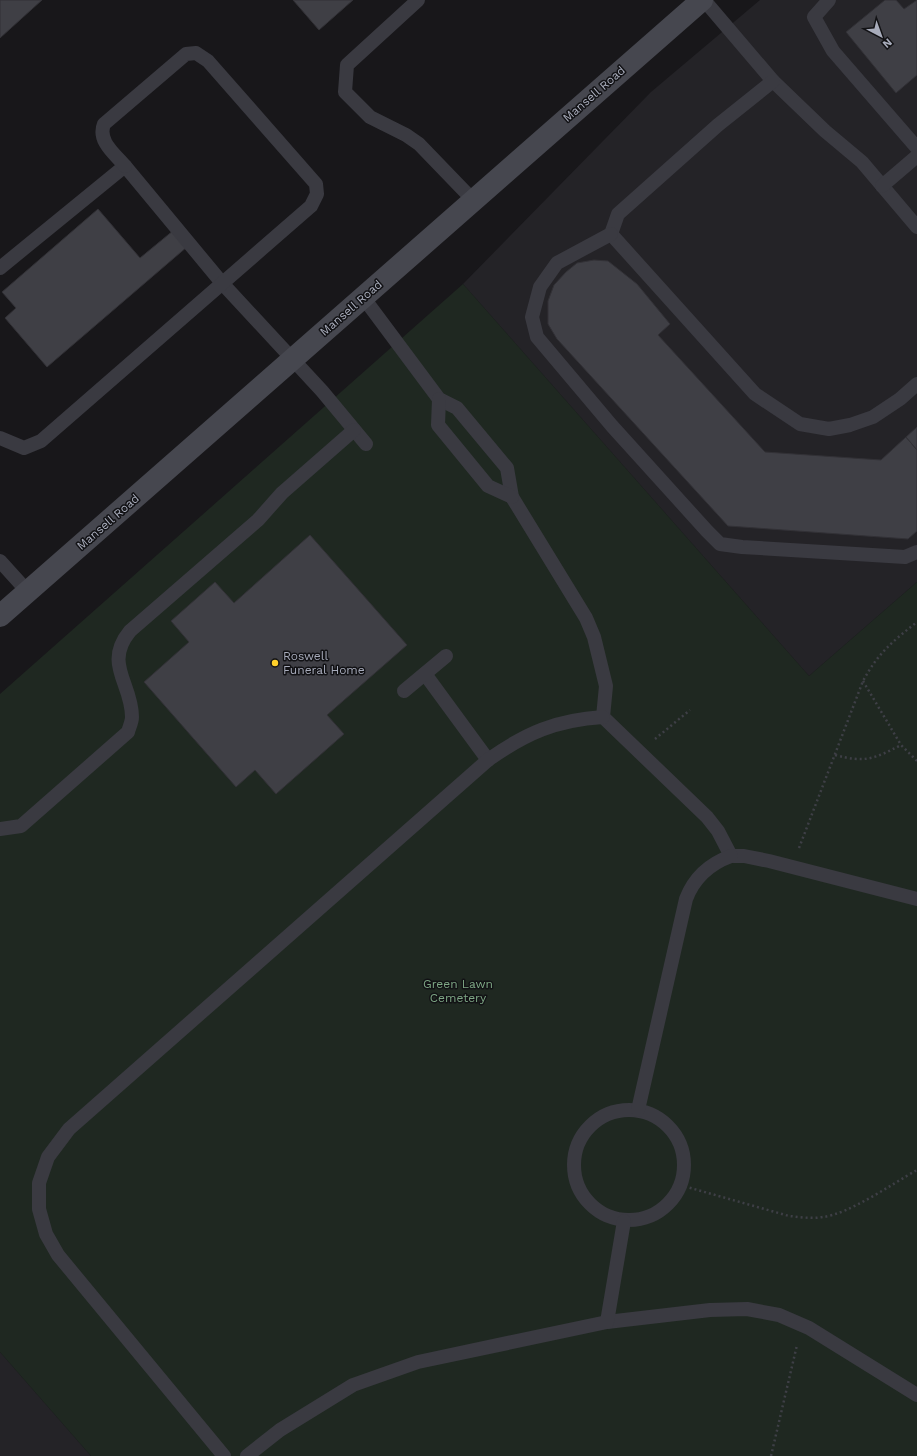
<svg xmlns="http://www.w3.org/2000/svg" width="917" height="1456" viewBox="0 0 917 1456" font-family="'Work Sans',sans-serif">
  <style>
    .built { fill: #242327 }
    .green { fill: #1f2821 }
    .building { fill: #3f3f45; stroke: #323136 }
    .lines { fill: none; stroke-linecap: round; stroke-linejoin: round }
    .path { stroke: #3e3f46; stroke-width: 2.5; stroke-dasharray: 2 3; stroke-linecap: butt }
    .lane { stroke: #3a3a41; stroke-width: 14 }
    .secondary { stroke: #46474f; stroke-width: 22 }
    .poi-dot { fill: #ffd02a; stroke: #121215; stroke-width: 1.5 }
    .labels { text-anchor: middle; stroke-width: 3; stroke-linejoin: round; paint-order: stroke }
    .street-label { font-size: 12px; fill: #a8acbb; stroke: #121215 }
    .poi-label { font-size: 12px; fill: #a8acbb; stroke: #121215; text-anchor: start }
    .park-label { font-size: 12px; fill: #7ea785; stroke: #121215 }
  </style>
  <rect width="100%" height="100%" fill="#18171a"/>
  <g class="built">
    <path d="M760 0H917V582L809 676 463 284 651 92Z"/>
    <path d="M0 1352 91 1456H0Z"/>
  </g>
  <path class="green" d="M463 284 809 676 917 582V1456H91L0 1352V694Z"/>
  <g class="building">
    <path d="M0 0H42L0 38Z"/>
    <path d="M293 0H353L319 30Z"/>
    <path d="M885 0H896L904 9 917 0V75L896 93 846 32Z"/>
    <path d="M98 209 140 258 174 230 188 246 47 367 5 318 16 308 2 292Z"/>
    <path d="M594 260 608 261 637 284 670 324 658 335 765 452 881 460 906 437 917 450V531L908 539 728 526 557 339 548 324V301L554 285 566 272 577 263Z"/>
    <path d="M917 427V450L906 437Z"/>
    <path d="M310 535 407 645 327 715 344 734 276 794 255 770 236 787 144 682 189 642 171 621 215 582 234 603Z"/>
  </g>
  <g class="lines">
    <g class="path">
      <path d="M863 681 901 745 917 761"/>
      <path d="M655 739 690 710"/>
      <path d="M835 755C865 763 874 759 901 745"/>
      <path d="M799 848 863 681C878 653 893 641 917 622"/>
      <path d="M680 1185 789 1216C800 1217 811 1219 823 1217 849 1214 892 1184 917 1170"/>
      <path d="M771 1456 797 1345"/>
    </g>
    <g class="lane">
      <path d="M418 0 347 65 345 92 370 117 406 135 419 144 473 200"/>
      <path d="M704 0 773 81 825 131 862 162 917 227"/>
      <path d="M829 0 814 17 833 51 917 148"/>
      <path d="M773 81 718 125 618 214 611 234 755 394 800 424 829 429 850 425 873 417 900 399 917 384"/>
      <path d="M882 186 917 156"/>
      <path d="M611 234 557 263 540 287 532 317 537 337 612 426 707 531 720 544 742 547 905 557 917 552"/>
      <path d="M0 268 125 166 222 283 322 391 366 444"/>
      <path d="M363 297 439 399 457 408 507 468 512 497 586 618 594 637 606 686 603 717 707 817 718 831 731 856H744L769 861 917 899"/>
      <path d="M439 399 438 425 488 486 512 497"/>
      <path d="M0 438 24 448 41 441 311 206 317 194 316 184 208 61 196 53 186 54 104 124C97 141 115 154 125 166"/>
      <path d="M0 561 28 592"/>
      <path d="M425 674 488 760"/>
      <path d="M404 691 446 656"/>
      <path d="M0 829 21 826 128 732C129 728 132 722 132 717 132 683 103 664 130 631L258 520 282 493 354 430"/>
      <circle cx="629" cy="1165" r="55"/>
      <path d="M638 1110 686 899C694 878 709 864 731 856"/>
      <path d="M607 1322 710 1310 747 1309 779 1315 809 1328 917 1395"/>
      <path d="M224 1456 58 1255 46 1234 39 1209V1183L48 1157 69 1129 488 760C526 733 556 720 603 717"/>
      <path d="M247 1456 280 1430 353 1385 418 1362 607 1322 624 1221"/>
    </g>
    <path class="secondary" d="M0 616 702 0"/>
  </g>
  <circle class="poi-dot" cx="275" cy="663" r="4"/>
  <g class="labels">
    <g class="street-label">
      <text transform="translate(594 94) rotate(-41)" y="4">Mansell Road</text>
      <text transform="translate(351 308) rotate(-41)" y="4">Mansell Road</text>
      <text transform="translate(108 522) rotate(-41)" y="4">Mansell Road</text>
    </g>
    <g class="poi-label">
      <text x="283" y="660">Roswell<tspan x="283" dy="14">Funeral Home</tspan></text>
    </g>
    <g class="park-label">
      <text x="458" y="988">Green Lawn<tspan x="458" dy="14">Cemetery</tspan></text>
    </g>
  </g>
  <g transform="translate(881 36) rotate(139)" stroke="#121215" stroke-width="3" paint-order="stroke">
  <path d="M0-3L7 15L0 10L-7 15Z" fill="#a8acbb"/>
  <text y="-6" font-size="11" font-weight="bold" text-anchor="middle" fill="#a8acbb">N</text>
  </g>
</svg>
